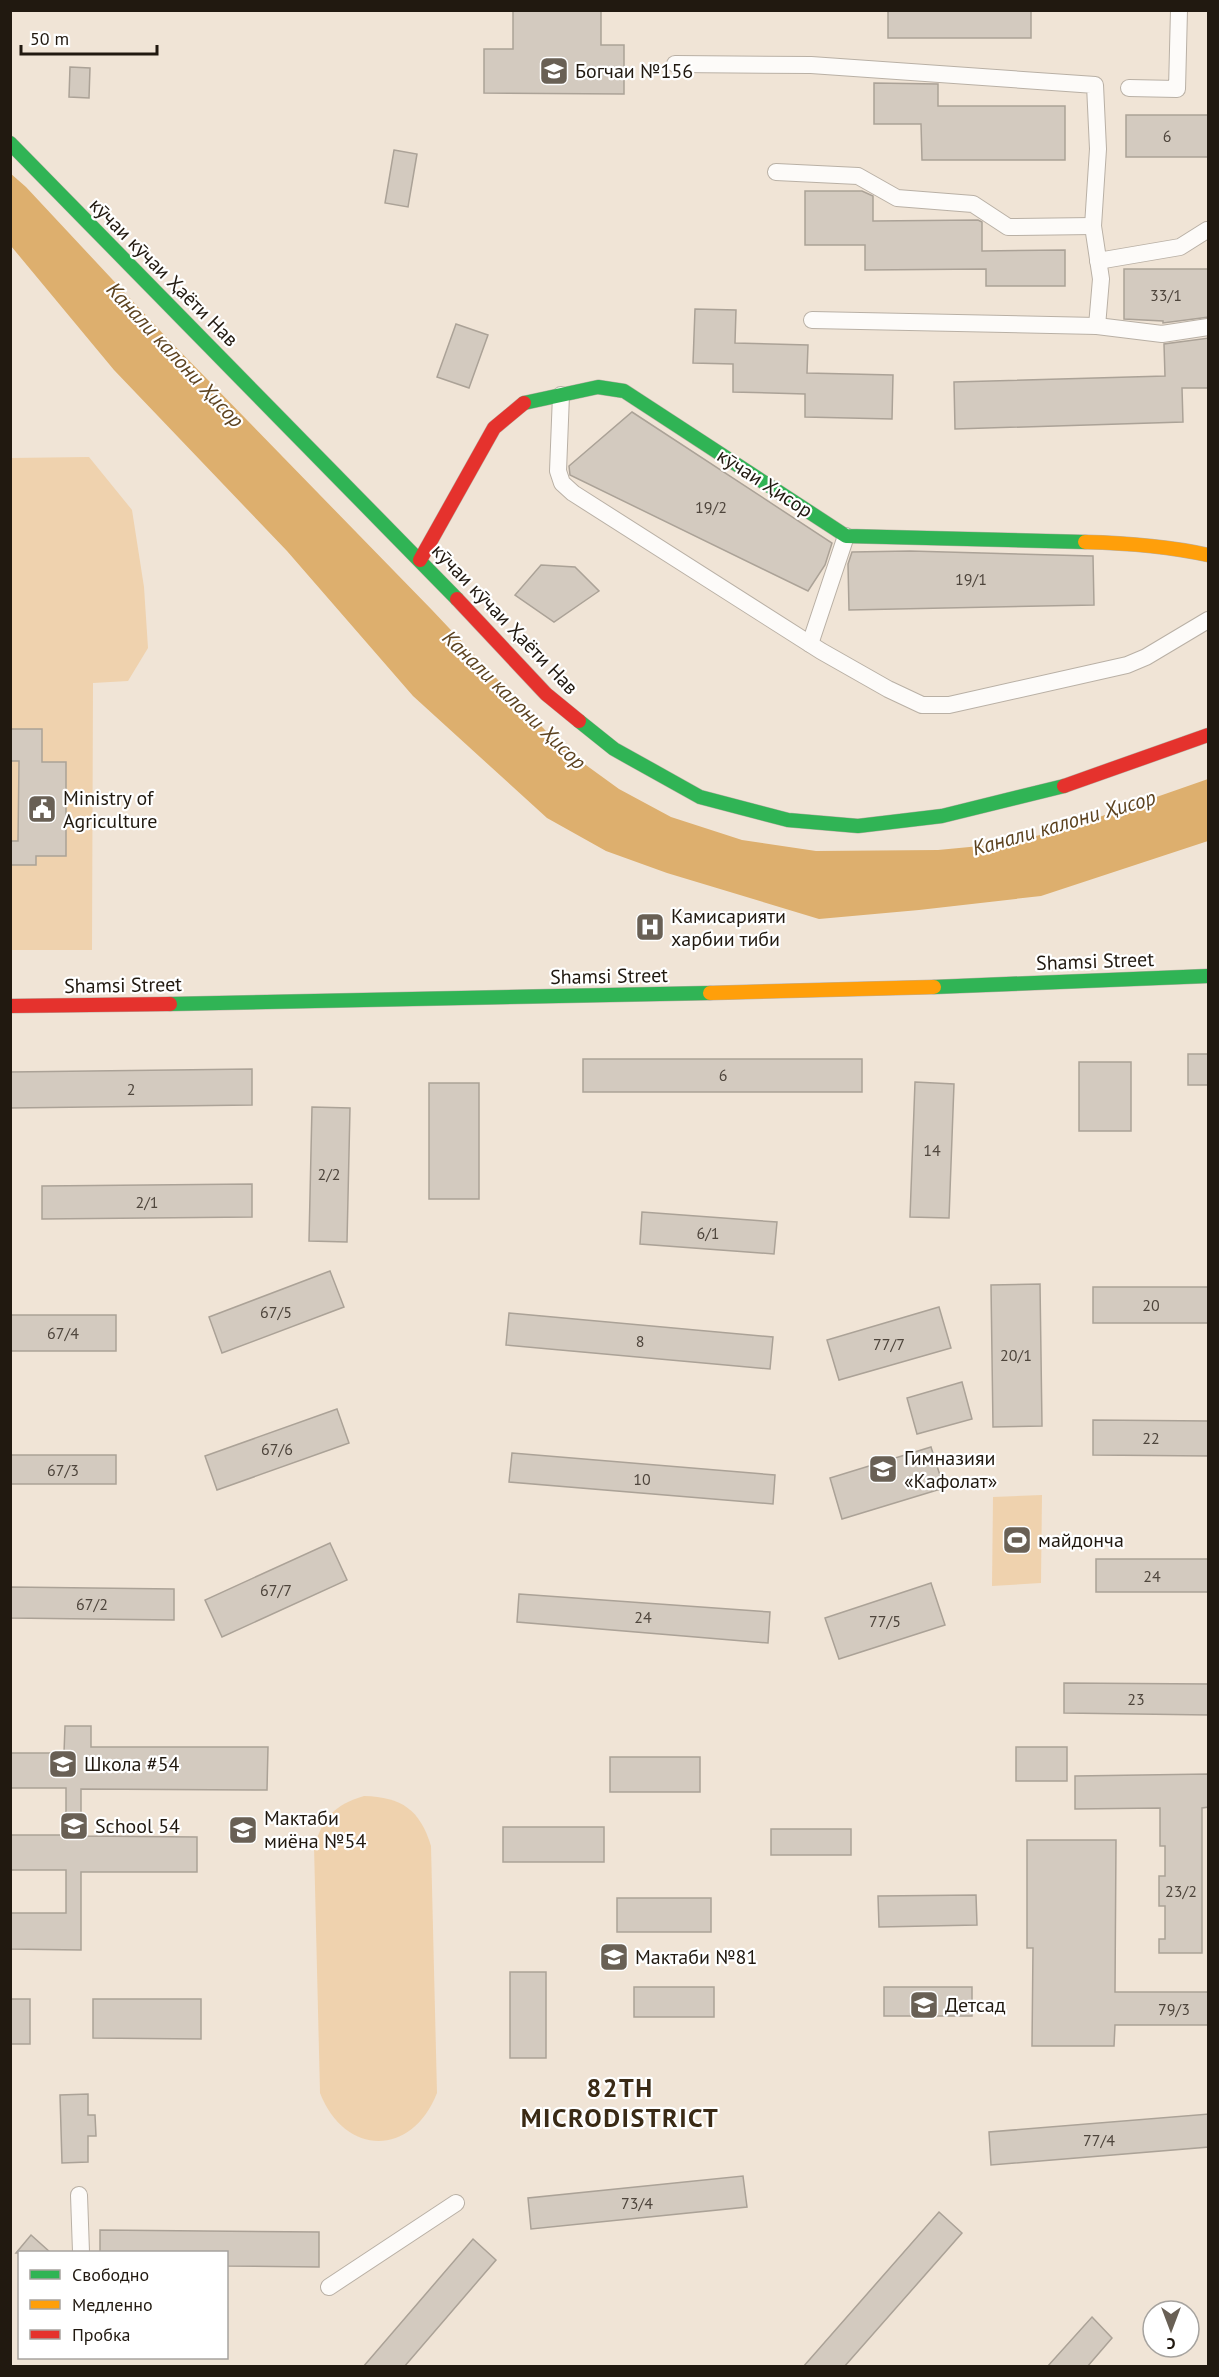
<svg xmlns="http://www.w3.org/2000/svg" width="1219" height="2377" viewBox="0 0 1219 2377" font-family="'PT Sans',sans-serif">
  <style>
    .green { fill: #efd2ae }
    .water { fill: #ddaf6e }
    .building { fill: #d3cabf; stroke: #aba297; stroke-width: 1.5 }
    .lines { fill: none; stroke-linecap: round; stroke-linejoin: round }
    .street-casing { stroke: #b9b0a5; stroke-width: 18 }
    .fast-casing { stroke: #b9b0a5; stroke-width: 15 }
    .slow-casing { stroke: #b9b0a5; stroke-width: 15 }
    .jam-casing { stroke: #b9b0a5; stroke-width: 15 }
    .street { stroke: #fdfbf9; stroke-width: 16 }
    .fast { stroke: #30b455; stroke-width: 14 }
    .slow { stroke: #ff9f0a; stroke-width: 14 }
    .jam { stroke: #e5322d; stroke-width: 14 }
    .labels { text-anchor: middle; stroke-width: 4.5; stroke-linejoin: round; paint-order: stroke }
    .number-label { font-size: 16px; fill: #4e453c }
    .poi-label { font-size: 20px; fill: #211910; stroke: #fff; text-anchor: start }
    .street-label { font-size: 20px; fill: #211910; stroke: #fff }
    .water-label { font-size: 21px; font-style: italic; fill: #5d4320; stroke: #fff }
    .district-label { font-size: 26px; font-weight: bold; letter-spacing: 1.5px; fill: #3a2a15; stroke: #fff }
  </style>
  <rect width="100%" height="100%" fill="#f0e4d6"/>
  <g class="green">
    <path d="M89 457 132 510 144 587 148 648 128 681 93 683 92 950H11L10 458Z"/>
    <path d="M1042 1495 1041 1583 992 1586 993 1497Z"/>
    <path d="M364 1796C402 1797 420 1810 431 1846L437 2093C412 2157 345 2157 320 2093L314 1846C324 1817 334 1805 364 1796Z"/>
  </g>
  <path class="water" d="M10 173 26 187 167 338 432 610 561 747 619 789 671 817 742 840 816 851 938 850 1001 844 1062 830 1208 779V841L1041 896 919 910 819 919 667 873 606 851 547 818 413 696 287 551 114 370 11 246Z"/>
  <g class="building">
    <path d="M513 10H601V45H624V94L484 93V49H513Z"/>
    <rect x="888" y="10" width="143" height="28"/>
    <path d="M70 67 90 68 89 98 69 97Z"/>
    <path d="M874 83 938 84V106H1065V160H922L921 124H874Z"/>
    <rect x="1126" y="115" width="83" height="42"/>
    <path d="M394 150 417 154 408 207 385 203Z"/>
    <path d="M805 191H862L873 196V221L978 220 982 222V251L1065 250V286H986V269L865 270V245H805Z"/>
    <path d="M1124 269H1209V317L1163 323V321L1124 319Z"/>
    <path d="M695 309 736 310 735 343 808 345 807 373 893 375 892 419 805 417V394L733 392V364L693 363Z"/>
    <path d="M456 324 488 335 469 388 437 377Z"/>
    <path d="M1209 338V388H1182L1183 422 955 429 954 382 1165 376 1164 344Z"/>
    <path d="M632 412 832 543 825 565 808 591 570 475 569 466Z"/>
    <path d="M910 551 1093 556 1094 605 849 610 848 564 852 552Z"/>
    <path d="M541 565 575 567 599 591 554 622 515 595Z"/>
    <path d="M10 729H42V762H66V856H36V865H10V841H18L19 761H10Z"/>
    <rect x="1188" y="1054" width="21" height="31"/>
    <rect x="583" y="1059" width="279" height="33"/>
    <rect x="1079" y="1062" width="52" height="69"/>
    <path d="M252 1069V1105L10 1108V1072Z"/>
    <path d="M915 1082 954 1084 949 1218 910 1217Z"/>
    <rect x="429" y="1083" width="50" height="116"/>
    <path d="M312 1107 350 1108 347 1242 309 1241Z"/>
    <path d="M252 1184V1217L42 1219V1186Z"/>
    <path d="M642 1212 777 1222 774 1254 640 1244Z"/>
    <path d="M330 1271 344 1307 222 1353 209 1317Z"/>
    <path d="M1040 1284 1042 1426 993 1427 991 1285Z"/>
    <rect x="1093" y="1287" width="116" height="36"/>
    <path d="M939 1307 951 1348 839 1380 827 1340Z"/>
    <path d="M509 1313 773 1337 770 1369 506 1345Z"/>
    <rect x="10" y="1315" width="106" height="36"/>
    <path d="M962 1382 972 1419 917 1434 907 1398Z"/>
    <path d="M337 1409 349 1443 217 1490 205 1456Z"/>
    <path d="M1093 1420 1209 1421V1456L1093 1455Z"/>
    <path d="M931 1447 944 1488 842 1519 830 1478Z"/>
    <path d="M512 1453 775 1475 773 1504 509 1482Z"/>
    <rect x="10" y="1455" width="106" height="29"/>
    <path d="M330 1543 347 1580 222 1637 205 1600Z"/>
    <rect x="1096" y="1559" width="113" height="33"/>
    <path d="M931 1583 945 1625 839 1659 825 1618Z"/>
    <path d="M10 1587 174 1589V1620L10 1618Z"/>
    <path d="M519 1594 770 1612 768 1643 517 1622Z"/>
    <path d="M1064 1683 1209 1684V1715L1064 1713Z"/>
    <path d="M65 1726H91V1747H268L267 1790 81 1789V1836L197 1837V1872H81V1950L10 1949V1913H66V1870H10V1835H66V1788H10V1753H64Z"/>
    <rect x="1016" y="1747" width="51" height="34"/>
    <rect x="610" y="1757" width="90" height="35"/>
    <path d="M1209 1774V1807L1202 1808V1953H1159V1939H1165V1906H1159V1876H1165V1846H1160V1808L1075 1809V1776Z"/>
    <rect x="503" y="1827" width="101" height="35"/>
    <rect x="771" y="1829" width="80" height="26"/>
    <path d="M1027 1840H1116L1115 1992H1209V2025H1115L1114 2046H1032L1033 1948H1027Z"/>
    <path d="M976 1895 977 1925 879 1927 878 1896Z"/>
    <rect x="617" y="1898" width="94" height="34"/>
    <rect x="510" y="1972" width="36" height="86"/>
    <rect x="634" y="1987" width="80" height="30"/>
    <rect x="884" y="1987" width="88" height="29"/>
    <rect x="10" y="1999" width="20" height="45"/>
    <path d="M93 1999H201V2039L93 2038Z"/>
    <path d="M88 2094V2115H95L96 2136H88V2162L62 2163 60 2095Z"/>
    <path d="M1209 2114V2147L991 2165 989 2132Z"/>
    <path d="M743 2176 747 2207 531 2229 528 2198Z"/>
    <path d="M939 2212 962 2233 844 2367H803Z"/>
    <path d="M100 2230 319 2232V2267L226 2266V2253H100Z"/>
    <path d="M31 2235 51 2253H16Z"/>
    <path d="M473 2239 496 2260 404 2367H363Z"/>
    <path d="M1092 2317 1112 2338 1087 2367H1047Z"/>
  </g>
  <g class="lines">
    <g class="street-casing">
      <g id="street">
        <path d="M675 64 811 65 1095 85 1098 149 1093 226 1101 279 1097 326"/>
        <path d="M1129 88 1177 89 1179 10"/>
        <path d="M776 172 858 176 897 198 973 204 1008 227 1093 226"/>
        <path d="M1098 261 1180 247 1207 230"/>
        <path d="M812 320 1097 326 1162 334 1208 327"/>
        <path d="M561 395 558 471 562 483 573 493 821 651 888 689 922 705H949L1127 665 1146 657 1208 620"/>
        <path d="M810 644 846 536"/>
        <path d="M79 2195 81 2252"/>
        <path d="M329 2287 456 2203"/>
      </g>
    </g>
    <g class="fast-casing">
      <g id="fast">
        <path d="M10 143 457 599"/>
        <path d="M524 403 598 387 624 391 846 536 1085 542"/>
        <path d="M579 721 614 749 700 797 788 820 858 826 942 816 1064 786"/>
        <path d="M934 987 1208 976"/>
        <path d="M170 1004 710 993"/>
      </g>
    </g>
    <g class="slow-casing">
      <g id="slow">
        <path d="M1085 542C1127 543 1167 546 1208 555"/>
        <path d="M710 993 934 987"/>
      </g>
    </g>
    <g class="jam-casing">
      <g id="jam">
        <path d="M420 560 494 428 524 403"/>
        <path d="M457 599 546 694 579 721"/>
        <path d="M1064 786 1208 735"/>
        <path d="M10 1006 170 1004"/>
      </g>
    </g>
    <use href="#street" class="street"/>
    <use href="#fast" class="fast"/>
    <use href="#slow" class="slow"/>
    <use href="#jam" class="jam"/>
  </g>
  <defs>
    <g id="school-square" transform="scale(1.5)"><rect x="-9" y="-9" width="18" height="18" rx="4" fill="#696055" stroke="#fff"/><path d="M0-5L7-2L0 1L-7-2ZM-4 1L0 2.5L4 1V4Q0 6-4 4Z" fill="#fff"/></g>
    <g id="civic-square" transform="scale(1.5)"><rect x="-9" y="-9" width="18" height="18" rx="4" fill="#696055" stroke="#fff"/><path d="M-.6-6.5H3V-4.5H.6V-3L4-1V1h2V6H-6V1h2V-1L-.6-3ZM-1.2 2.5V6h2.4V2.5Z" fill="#fff"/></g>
    <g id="hospital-square" transform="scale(1.5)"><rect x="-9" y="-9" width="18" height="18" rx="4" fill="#696055" stroke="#fff"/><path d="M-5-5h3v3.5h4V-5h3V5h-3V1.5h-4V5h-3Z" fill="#fff"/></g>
    <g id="stadium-square" transform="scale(1.5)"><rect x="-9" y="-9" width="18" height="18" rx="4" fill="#696055" stroke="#fff"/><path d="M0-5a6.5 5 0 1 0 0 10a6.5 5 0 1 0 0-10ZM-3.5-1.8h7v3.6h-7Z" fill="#fff"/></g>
  </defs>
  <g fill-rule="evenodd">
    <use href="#school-square" x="554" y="71"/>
    <use href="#civic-square" x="42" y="809"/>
    <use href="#hospital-square" x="650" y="927"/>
    <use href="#school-square" x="883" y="1469"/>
    <use href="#stadium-square" x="1017" y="1540"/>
    <use href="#school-square" x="63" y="1764"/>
    <use href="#school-square" x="74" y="1826"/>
    <use href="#school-square" x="243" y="1830"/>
    <use href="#school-square" x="614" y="1957"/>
    <use href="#school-square" x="924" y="2005"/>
  </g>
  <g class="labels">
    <g class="number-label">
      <text x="1167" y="142">6</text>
      <text x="1166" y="301">33/1</text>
      <text x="711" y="513">19/2</text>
      <text x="971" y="585">19/1</text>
      <text x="723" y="1081">6</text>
      <text x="131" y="1095">2</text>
      <text x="932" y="1156">14</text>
      <text x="329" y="1180">2/2</text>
      <text x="147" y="1208">2/1</text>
      <text x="708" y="1239">6/1</text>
      <text x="1151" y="1311">20</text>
      <text x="276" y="1318">67/5</text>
      <text x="63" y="1339">67/4</text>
      <text x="640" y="1347">8</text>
      <text x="889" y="1350">77/7</text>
      <text x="1016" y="1361">20/1</text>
      <text x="1151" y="1444">22</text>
      <text x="277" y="1455">67/6</text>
      <text x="63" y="1476">67/3</text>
      <text x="642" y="1485">10</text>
      <text x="1152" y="1582">24</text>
      <text x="276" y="1596">67/7</text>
      <text x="92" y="1610">67/2</text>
      <text x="643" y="1623">24</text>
      <text x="885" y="1627">77/5</text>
      <text x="1136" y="1705">23</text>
      <text x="1181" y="1897">23/2</text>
      <text x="1174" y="2015">79/3</text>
      <text x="1099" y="2146">77/4</text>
      <text x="637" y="2209">73/4</text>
    </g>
    <g class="poi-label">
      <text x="575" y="78">Богчаи №156</text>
      <text x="63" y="805">Ministry of<tspan x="63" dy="23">Agriculture</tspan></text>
      <text x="671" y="923">Камисарияти<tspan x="671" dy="23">харбии тиби</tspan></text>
      <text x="904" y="1465">Гимназияи<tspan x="904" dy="23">«Кафолат»</tspan></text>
      <text x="1038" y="1547">майдонча</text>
      <text x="84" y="1771">Школа #54</text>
      <text x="264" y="1825">Мактаби<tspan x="264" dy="23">миёна №54</tspan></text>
      <text x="95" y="1833">School 54</text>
      <text x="635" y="1964">Мактаби №81</text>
      <text x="945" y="2012">Детсад</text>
    </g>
    <g class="street-label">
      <text transform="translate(164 272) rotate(45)" y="7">кӯчаи кӯчаи Ҳаёти Нав</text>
      <text transform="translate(765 483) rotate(33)" y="7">кӯчаи Ҳисор</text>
      <text transform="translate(505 619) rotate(46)" y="7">кӯчаи кӯчаи Ҳаёти Нав</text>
      <text transform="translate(1095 961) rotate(-2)" y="7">Shamsi Street</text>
      <text transform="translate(609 976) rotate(-1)" y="7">Shamsi Street</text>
      <text transform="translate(123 985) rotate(-1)" y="7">Shamsi Street</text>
    </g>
    <g class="water-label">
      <text transform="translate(175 355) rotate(47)" y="7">Канали калони Ҳисор</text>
      <text transform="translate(514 700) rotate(44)" y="7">Канали калони Ҳисор</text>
      <text transform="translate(1064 823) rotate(-16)" y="7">Канали калони Ҳисор</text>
    </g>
    <g class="district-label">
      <text x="620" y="2097">82TH<tspan x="620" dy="30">MICRODISTRICT</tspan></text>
    </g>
  </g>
  <rect width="1219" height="2377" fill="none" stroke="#211910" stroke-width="24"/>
  <rect x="18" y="2251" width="210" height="108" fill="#ffffff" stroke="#a6a39f" stroke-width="1.5"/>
  <rect x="30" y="2270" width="30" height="9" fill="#30b455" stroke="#a6a39f" stroke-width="1.5"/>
  <text x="72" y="2281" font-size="18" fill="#211910">Свободно</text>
  <rect x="30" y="2300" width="30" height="9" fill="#ff9f0a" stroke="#a6a39f" stroke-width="1.5"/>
  <text x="72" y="2311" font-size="18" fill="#211910">Медленно</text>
  <rect x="30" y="2330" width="30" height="9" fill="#e5322d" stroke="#a6a39f" stroke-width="1.5"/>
  <text x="72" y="2341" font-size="18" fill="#211910">Пробка</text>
  <g transform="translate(1171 2329) rotate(180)"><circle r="28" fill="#ffffff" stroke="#a6a39f" stroke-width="1.5"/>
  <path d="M0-4.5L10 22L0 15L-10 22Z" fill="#696055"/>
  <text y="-9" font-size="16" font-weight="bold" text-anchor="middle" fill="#211910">С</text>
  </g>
  <path d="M21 45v9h136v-9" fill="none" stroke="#211910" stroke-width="3"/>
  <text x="30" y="45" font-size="18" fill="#211910" stroke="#ffffff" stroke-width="4.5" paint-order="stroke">50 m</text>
</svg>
